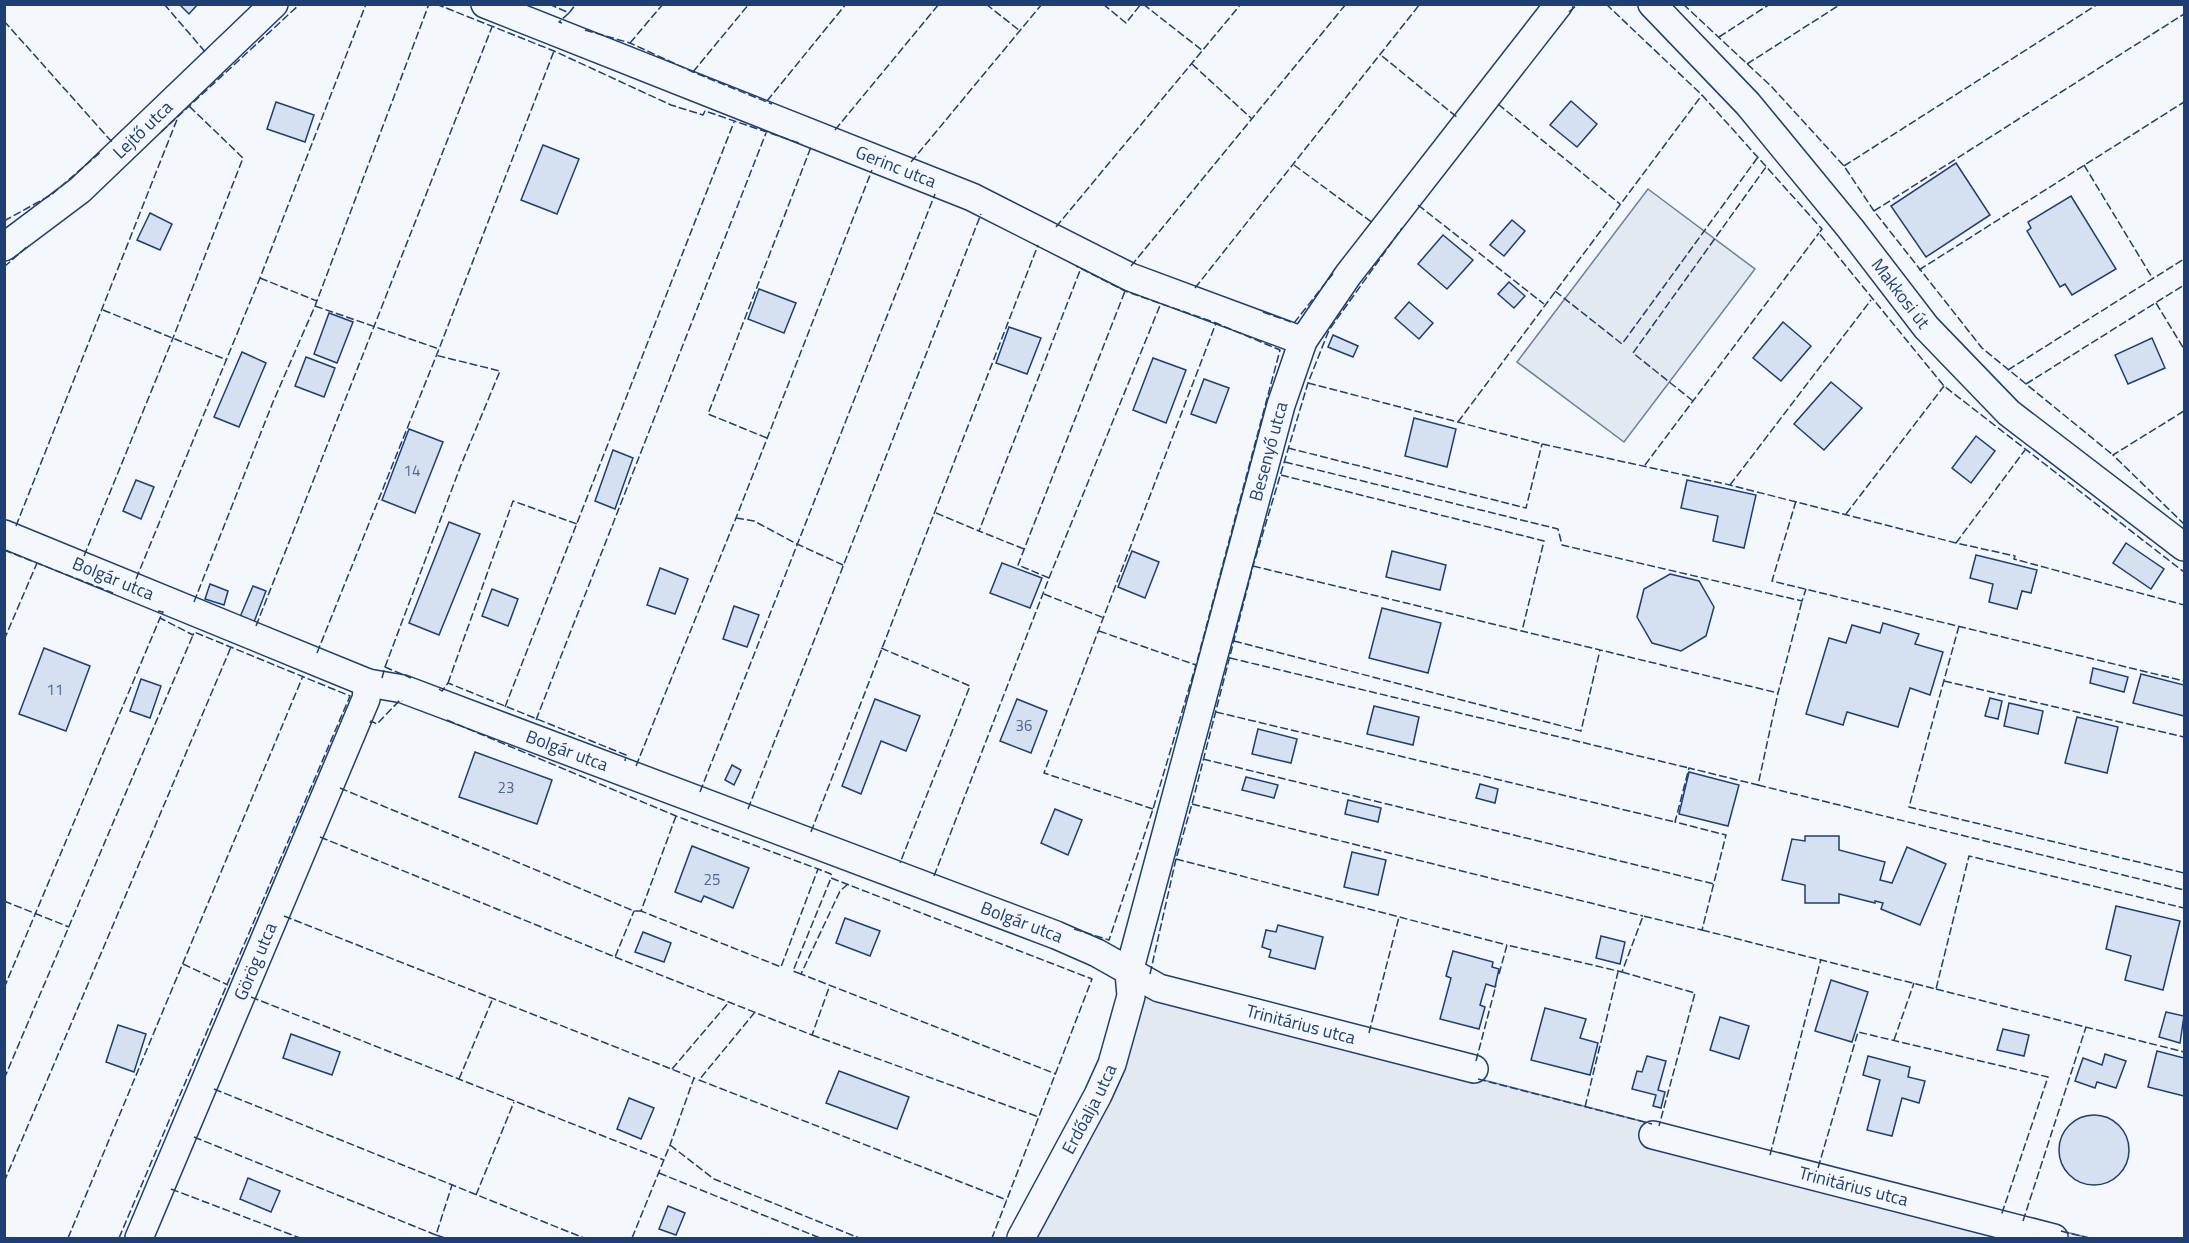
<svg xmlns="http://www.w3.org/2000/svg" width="2189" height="1243" viewBox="0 0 2189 1243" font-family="'Titillium Web',sans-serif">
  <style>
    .green { fill: #e3e9f0; stroke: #687fa3; stroke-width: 1.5 }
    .building { fill: #d5e0f0; stroke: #1d3f73; stroke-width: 1.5 }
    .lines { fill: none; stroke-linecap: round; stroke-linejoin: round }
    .street-casing { stroke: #1d3f73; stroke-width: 30 }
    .street { stroke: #f4f7fb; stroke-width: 27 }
    .fence { stroke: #1d3f73; stroke-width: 1.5; stroke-dasharray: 8 3; stroke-linecap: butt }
    .labels { text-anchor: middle; stroke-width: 4.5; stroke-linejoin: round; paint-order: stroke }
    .number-label { font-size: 15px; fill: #4b6792 }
    .street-label { font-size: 18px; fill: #1d3f73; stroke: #f4f7fb }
  </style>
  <rect width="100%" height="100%" fill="#f4f7fb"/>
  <g class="green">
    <path d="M1648 189 1755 269 1624 442 1517 362Z"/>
    <path d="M1129 972 1472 1077 2089 1238H1021L1098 1095Z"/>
  </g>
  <g class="building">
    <path d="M179 4H198L189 14Z"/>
    <path d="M1571 101 1597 124 1577 147 1550 125Z"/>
    <path d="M276 102 314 115 305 142 267 129Z"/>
    <path d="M543 145 579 159 557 214 521 200Z"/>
    <path d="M1956 163 1990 215 1926 257 1891 206Z"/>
    <path d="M2071 196 2116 269 2072 295 2065 284 2060 287 2027 231 2031 228 2028 222Z"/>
    <path d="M150 213 172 224 160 250 137 240Z"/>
    <path d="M1512 220 1525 231 1504 256 1490 245Z"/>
    <path d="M1443 235 1473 260 1447 289 1418 264Z"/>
    <path d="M1509 282 1525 296 1514 308 1498 294Z"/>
    <path d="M759 289 796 303 784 333 748 319Z"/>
    <path d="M1409 302 1433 323 1419 339 1395 318Z"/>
    <path d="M329 313 353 322 337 363 314 354Z"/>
    <path d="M1783 322 1811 346 1781 381 1753 358Z"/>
    <path d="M1009 327 1041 338 1027 374 996 363Z"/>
    <path d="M1333 335 1358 346 1353 357 1328 347Z"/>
    <path d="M2152 338 2165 368 2128 384 2115 355Z"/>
    <path d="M242 352 266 363 239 427 214 417Z"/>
    <path d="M306 357 335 368 324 397 295 386Z"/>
    <path d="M1153 358 1186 370 1166 423 1133 410Z"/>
    <path d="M1204 379 1229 388 1216 423 1191 414Z"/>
    <path d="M1831 382 1862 408 1824 450 1794 424Z"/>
    <path d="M1414 418 1456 429 1447 467 1405 456Z"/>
    <path d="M409 429 443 442 415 513 382 500Z"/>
    <path d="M1976 436 1995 451 1971 483 1952 468Z"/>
    <path d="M613 450 633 458 615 509 595 501Z"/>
    <path d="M136 480 154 487 141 519 123 511Z"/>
    <path d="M1687 480 1756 495 1744 548 1713 541 1718 516 1681 508Z"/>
    <path d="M449 522 480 534 439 635 409 623Z"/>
    <path d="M2126 543 2164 569 2151 589 2113 563Z"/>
    <path d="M1132 551 1159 562 1145 598 1118 587Z"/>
    <path d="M1392 551 1446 565 1440 590 1386 577Z"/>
    <path d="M1976 555 2037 570 2031 593 2022 591 2017 609 1989 602 1993 584 1970 578Z"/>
    <path d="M1002 563 1042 578 1030 608 990 593Z"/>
    <path d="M660 568 688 579 675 614 647 605Z"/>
    <path d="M1670 574 1699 581 1714 607 1706 636 1681 651 1652 643 1637 617 1644 589Z"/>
    <path d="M210 584 228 591 224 605 205 599Z"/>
    <path d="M253 586 266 591 254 622 240 617Z"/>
    <path d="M492 589 518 599 508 626 482 616Z"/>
    <path d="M734 606 759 615 747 647 723 639Z"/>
    <path d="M1382 608 1441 623 1428 673 1369 658Z"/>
    <path d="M1883 623 1919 634 1915 644 1943 652 1930 695 1910 688 1898 727 1847 712 1843 725 1806 714 1829 638 1846 643 1852 625 1880 633Z"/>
    <path d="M44 648 90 666 66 731 19 714Z"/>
    <path d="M2093 668 2128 677 2124 692 2090 683Z"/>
    <path d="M2141 674 2184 685V716L2133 703Z"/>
    <path d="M141 679 161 686 150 718 130 711Z"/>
    <path d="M1990 698 2002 701 1998 719 1985 716Z"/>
    <path d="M875 699 920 716 906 751 881 741 861 794 842 786Z"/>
    <path d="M1017 699 1047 711 1031 753 1000 741Z"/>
    <path d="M2009 703 2043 711 2038 734 2004 726Z"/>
    <path d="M1374 706 1419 717 1413 745 1367 734Z"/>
    <path d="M2077 717 2118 727 2107 773 2065 763Z"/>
    <path d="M1258 729 1297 739 1291 763 1252 754Z"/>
    <path d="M475 752 552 780 537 824 459 797Z"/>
    <path d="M732 765 741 770 734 785 725 780Z"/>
    <path d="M1689 772 1739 785 1728 826 1679 814Z"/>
    <path d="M1246 777 1278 785 1274 798 1242 790Z"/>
    <path d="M1480 784 1498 789 1495 803 1476 798Z"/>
    <path d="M1348 800 1381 808 1378 822 1345 814Z"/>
    <path d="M1055 809 1082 820 1068 855 1041 843Z"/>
    <path d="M1805 836H1839V850L1885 862 1880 880 1892 883 1907 847 1946 864 1920 925 1881 909 1883 903 1875 901V903L1839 894V903H1805V885L1782 880 1792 839 1805 841Z"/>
    <path d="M692 846 749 868 733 908 704 896 701 902 675 892Z"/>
    <path d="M1352 852 1386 860 1378 895 1344 887Z"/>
    <path d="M2116 906 2180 921 2163 990 2125 980 2131 956 2106 949Z"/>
    <path d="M845 918 880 931 870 956 836 943Z"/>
    <path d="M1278 925 1323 937 1315 969 1269 957 1271 950 1262 947 1266 930 1276 932Z"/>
    <path d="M643 932 671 943 664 962 635 952Z"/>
    <path d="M1601 936 1625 942 1620 964 1596 958Z"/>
    <path d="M1453 951 1493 962 1492 967 1499 969 1495 987 1486 984 1480 1005 1485 1007 1479 1029 1440 1019 1451 978 1446 976Z"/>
    <path d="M1831 980 1868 992 1852 1042 1815 1031Z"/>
    <path d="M1545 1008 1586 1019 1580 1038 1598 1043 1590 1075 1531 1060Z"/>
    <path d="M2166 1012 2184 1016 2180 1043 2159 1037Z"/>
    <path d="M1720 1017 1749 1026 1739 1059 1710 1050Z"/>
    <path d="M118 1025 146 1034 134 1072 106 1062Z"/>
    <path d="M2003 1029 2029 1035 2024 1056 1997 1050Z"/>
    <path d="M291 1034 340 1052 332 1075 283 1058Z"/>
    <path d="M2157 1051 2184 1058V1096L2148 1087Z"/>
    <path d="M2105 1054 2126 1061 2116 1088 2097 1082 2095 1088 2075 1081 2083 1058 2102 1065Z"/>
    <path d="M1647 1056 1666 1061 1658 1090 1665 1092 1661 1108 1653 1106 1656 1095 1632 1089 1637 1071 1642 1072Z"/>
    <path d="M1868 1056 1910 1067 1908 1077 1925 1081 1919 1103 1902 1098 1892 1136 1867 1130 1880 1080 1863 1075Z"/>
    <path d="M839 1071 909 1097 897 1129 826 1103Z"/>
    <path d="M629 1098 654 1108 641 1139 617 1129Z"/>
    <circle cx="2094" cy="1150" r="35"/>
    <path d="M248 1178 280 1191 271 1212 240 1199Z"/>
    <path d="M668 1206 685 1213 676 1235 659 1229Z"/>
  </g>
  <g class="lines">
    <g class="street-casing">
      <g id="street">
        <path id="s1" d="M485 4 972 197 1130 277 1303 341"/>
        <path id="s2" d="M1652 4 1748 104 1850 228 1926 327 2009 413 2184 547"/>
        <path id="s3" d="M4 247 80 190 274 4"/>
        <path id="s4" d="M4 534 368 683 403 689 1056 935 1097 953 1159 988 1474 1069"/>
        <path id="s5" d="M1653 1135 2054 1238"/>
        <path id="s6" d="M139 1238 366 699 368 683"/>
        <path id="s7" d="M1021 1238 1098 1095 1112 1064 1131 996 1129 972 1281 405 1303 341 1348 275 1559 4"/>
      </g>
    </g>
    <use href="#street" class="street"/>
    <g class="fence">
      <path d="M164 4 207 54"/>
      <path d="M436 4 554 51 671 105 703 115 705 111 802 144"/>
      <path d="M549 4 569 13 559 22 562 23"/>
      <path d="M986 4 1020 31"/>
      <path d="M1103 4 1126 23 1141 4"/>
      <path d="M1143 4 1203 51"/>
      <path d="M1606 4 1702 95 1822 229 1819 233 1944 386 2184 572"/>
      <path d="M1683 4 1771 86 1844 166 1874 211 1982 348 2113 455"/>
      <path d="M4 7 7 4"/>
      <path d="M1569 12 1578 4"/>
      <path d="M569 13 576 4"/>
      <path d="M4 21 112 142"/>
      <path d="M585 30 630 43 693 72 772 104"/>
      <path d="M1719 37 1770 4"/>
      <path d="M630 43 663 4"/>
      <path d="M1382 56 1458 118"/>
      <path d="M1192 64 1252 119"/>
      <path d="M1747 64 1841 4"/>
      <path d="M693 72 749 4"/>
      <path d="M767 101 846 4"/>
      <path d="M1498 104 1620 204"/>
      <path d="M835 130 939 4"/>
      <path d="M161 132 300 4"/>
      <path d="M911 162 1042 4"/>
      <path d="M1294 165 1373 223"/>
      <path d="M2084 165 2153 279"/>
      <path d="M1844 166 2098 4"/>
      <path d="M1418 205 1544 304"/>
      <path d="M1874 211 2184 14"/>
      <path d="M4 221 51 195 102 151"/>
      <path d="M1056 227 1241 4"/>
      <path d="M1131 266 1346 4"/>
      <path d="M4 267 29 245"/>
      <path d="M1919 270 2184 102"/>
      <path d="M260 278 317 301"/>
      <path d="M1195 288 1420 4"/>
      <path d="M1555 291 1622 344 1758 157"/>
      <path d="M2156 303 2184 349"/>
      <path d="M315 306 439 349"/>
      <path d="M103 310 227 360"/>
      <path d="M1263 312 1294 323 1335 271"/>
      <path d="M2008 370 2184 259"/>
      <path d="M1308 383 1542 444 1730 485 1956 543 2015 556 2014 559 2184 605"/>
      <path d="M2026 384 2184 285"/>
      <path d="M1693 401 1633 353 1766 167"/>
      <path d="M2184 411 2113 455 2184 524"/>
      <path d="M1458 422 1702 95"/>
      <path d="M767 438 708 414 811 147"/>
      <path d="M1288 448 1526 508 1542 444"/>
      <path d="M1285 462 1558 529 1562 545 1802 601 1806 589"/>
      <path d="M1645 465 1819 233"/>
      <path d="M1281 475 1544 541 1522 631"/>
      <path d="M1730 485 1871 300"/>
      <path d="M1796 501 1772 581 2184 681"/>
      <path d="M936 513 979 531"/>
      <path d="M1846 514 1944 386"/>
      <path d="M736 518 754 521 797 544 843 565"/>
      <path d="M16 526 178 117"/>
      <path d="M1956 543 2025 450"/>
      <path d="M1024 549 979 531 1081 268"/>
      <path d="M4 550 113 593"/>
      <path d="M84 556 173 338 243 158 189 106"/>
      <path d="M1253 566 1778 693"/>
      <path d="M1049 578 1018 565 1125 291"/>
      <path d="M136 579 260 278 366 4"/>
      <path d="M1044 594 1104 618"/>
      <path d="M194 602 273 402 315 306 429 4"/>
      <path d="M256 626 492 27"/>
      <path d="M1959 626 1909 807 2184 873"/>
      <path d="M1099 631 1196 665"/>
      <path d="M4 640 37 563"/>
      <path d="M1234 641 1581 731 1600 650"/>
      <path d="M881 648 970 686 900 863"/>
      <path d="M317 653 439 349 554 51"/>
      <path d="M1230 658 1689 768"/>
      <path d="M385 667 461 465 500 371 435 355"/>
      <path d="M382 678 385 667 411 678"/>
      <path d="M1944 681 2184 737"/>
      <path d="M448 683 513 501 577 524"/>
      <path d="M439 689 442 691 448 683 626 755 625 761"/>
      <path d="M505 707 734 122"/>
      <path d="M1216 712 1675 822"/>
      <path d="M447 720 676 816 818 869 831 874V878L1092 979 992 1238"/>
      <path d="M536 720 766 133"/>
      <path d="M370 723 371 721 377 724 400 700 402 701"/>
      <path d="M1203 759 1714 884"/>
      <path d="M636 766 736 518 872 170"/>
      <path d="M1758 785 2184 890"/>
      <path d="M340 788 634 911H641"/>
      <path d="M700 792 935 194"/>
      <path d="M1192 804 1643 916"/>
      <path d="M748 809 981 214"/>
      <path d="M1153 809 1044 773 1216 323"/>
      <path d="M676 816 641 911 781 967 818 869"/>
      <path d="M811 832 1038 245"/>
      <path d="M320 837 615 957 634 911"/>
      <path d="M1176 859 1507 945"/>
      <path d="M934 876 1049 578 1161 303"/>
      <path d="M848 884 840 891 801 974 1056 1074"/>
      <path d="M4 901 69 927"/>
      <path d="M284 916 694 1078"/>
      <path d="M1074 929 1109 940 1153 809 1196 665 1280 350 1216 323 1125 291 1076 266"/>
      <path d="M1702 930 1936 989 1969 856 2184 908"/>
      <path d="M615 957 812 1035 830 985"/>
      <path d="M183 964 228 985"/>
      <path d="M1622 972 1695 993 1659 1126"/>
      <path d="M801 974 793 971 831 878"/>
      <path d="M1150 974 1176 859 1192 804 1253 566 1308 383 1329 330 1402 228"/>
      <path d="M1499 974 1507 945 1622 972 1643 916 1702 930 1726 835 1675 822 1689 768 1758 785 1778 693 1802 601"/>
      <path d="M4 988 160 618"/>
      <path d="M1936 989 2184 1052"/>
      <path d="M251 997 664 1160"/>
      <path d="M755 1012 699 1080 1007 1200"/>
      <path d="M1369 1033 1399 917"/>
      <path d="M812 1035 1039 1117"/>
      <path d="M1894 1040 1914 983"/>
      <path d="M1476 1061 1496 985"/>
      <path d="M672 1069 729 1002"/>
      <path d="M4 1079 193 635"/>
      <path d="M459 1079 493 998"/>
      <path d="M1478 1079 1652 1124"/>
      <path d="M214 1089 584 1238"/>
      <path d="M1585 1107 1618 972"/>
      <path d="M194 1137 436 1235 452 1185"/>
      <path d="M670 1145 714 1179 859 1238"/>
      <path d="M1770 1155 1821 959"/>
      <path d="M1818 1168 1858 1032 2048 1077 2001 1216"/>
      <path d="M659 1173 820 1238"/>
      <path d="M4 1182 231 647"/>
      <path d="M171 1189 300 1238"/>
      <path d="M476 1195 514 1102"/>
      <path d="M2023 1221 2086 1027"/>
      <path d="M2061 1231 2089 1238"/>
      <path d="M436 1235 445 1238"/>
      <path d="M68 1238 303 676"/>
      <path d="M119 1238 350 696 194 632 193 635 160 618 163 612 158 611"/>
      <path d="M632 1238 670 1145 694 1078 696 1079"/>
    </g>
  </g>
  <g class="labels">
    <g class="number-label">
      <text x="412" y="476">14</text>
      <text x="55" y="695">11</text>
      <text x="1024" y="731">36</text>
      <text x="506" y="793">23</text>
      <text x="712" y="885">25</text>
    </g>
    <g class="street-label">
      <text dy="6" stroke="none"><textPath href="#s3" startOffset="182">Lejtő utca</textPath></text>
      <text dy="6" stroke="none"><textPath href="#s1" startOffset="442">Gerinc utca</textPath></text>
      <text dy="6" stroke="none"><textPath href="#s2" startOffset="382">Makkosi út</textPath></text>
      <text dy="6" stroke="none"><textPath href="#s7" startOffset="830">Besenyő utca</textPath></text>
      <text dy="6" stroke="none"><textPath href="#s4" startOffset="118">Bolgár utca</textPath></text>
      <text dy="6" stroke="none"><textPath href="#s4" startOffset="604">Bolgár utca</textPath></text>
      <text dy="6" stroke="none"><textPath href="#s4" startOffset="1090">Bolgár utca</textPath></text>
      <text dy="6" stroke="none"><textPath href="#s6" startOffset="300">Görög utca</textPath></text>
      <text dy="6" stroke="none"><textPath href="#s4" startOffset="1389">Trinitárius utca</textPath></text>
      <text dy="6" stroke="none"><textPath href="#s7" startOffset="146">Erdőalja utca</textPath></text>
      <text dy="6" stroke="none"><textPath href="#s5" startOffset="207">Trinitárius utca</textPath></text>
    </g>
  </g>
  <rect width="2189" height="1243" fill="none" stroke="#1d3f73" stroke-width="12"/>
</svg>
